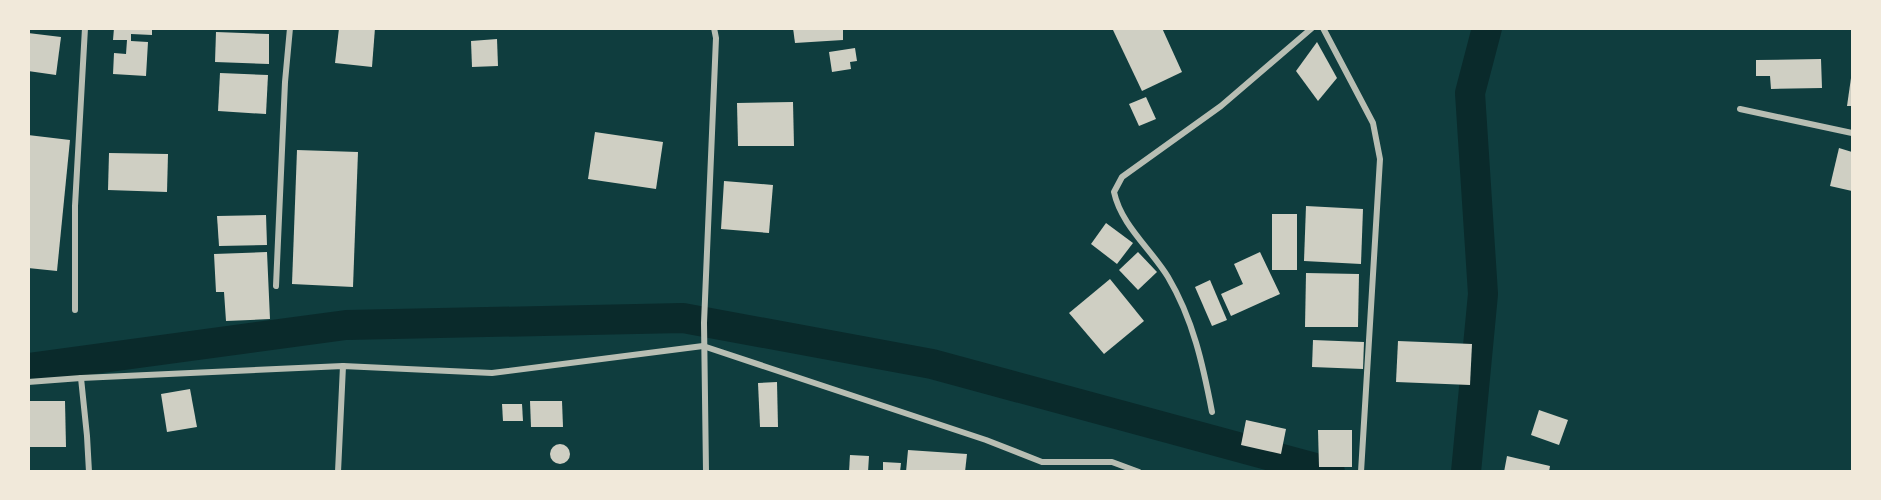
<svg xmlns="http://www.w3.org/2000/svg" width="1881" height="500" viewBox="0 0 1881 500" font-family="'Public Sans',sans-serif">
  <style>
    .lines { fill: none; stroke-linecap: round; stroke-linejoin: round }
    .canal { stroke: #0a2a2b; stroke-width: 30 }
    .building { fill: #cfcfc3 }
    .minor { stroke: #b8beb3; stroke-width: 6 }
  </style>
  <rect width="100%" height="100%" fill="#0f3d3e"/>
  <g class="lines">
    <g class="canal">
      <path d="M28 368 346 325 683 318 932 364 1330 472"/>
      <path d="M1466 472 1483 294 1470 93 1487 28"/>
    </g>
  </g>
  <g class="building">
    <path d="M114 28H152V35L131 34V41L148 42 146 76 113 74 114 53 126 54 127 40H113Z"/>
    <path d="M339 28H375L372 67 335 63Z"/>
    <path d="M793 28H843V40L795 43Z"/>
    <path d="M1116 28H1162L1182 72 1142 91 1113 30Z"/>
    <path d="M216 32 269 34V64L215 62Z"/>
    <path d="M28 33 61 37 56 75 28 71Z"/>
    <path d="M497 39 498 66 472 67 471 41Z"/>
    <path d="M1317 42 1337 78 1318 101 1296 71Z"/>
    <path d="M855 48 857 61 850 62 851 69 832 72 829 52Z"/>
    <path d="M1821 59 1822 88 1771 89 1770 76H1756V60Z"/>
    <path d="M220 73 268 75 266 114 218 111Z"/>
    <path d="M1851 78H1852V106H1847Z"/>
    <path d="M1146 97 1156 119 1139 126 1129 104Z"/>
    <path d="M793 102 794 146H738L737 103Z"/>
    <path d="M595 132 663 142 656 189 588 179Z"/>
    <path d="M28 135 70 140 57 271 28 268Z"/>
    <path d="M1839 148 1852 152V191L1830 186Z"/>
    <path d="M297 150 358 152 353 287 292 284Z"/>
    <path d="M109 153 168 154 167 192 108 190Z"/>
    <path d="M724 181 773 185 769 233 721 229Z"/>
    <path d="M1306 206 1363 209 1361 264 1304 261Z"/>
    <rect x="1272" y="214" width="25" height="56"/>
    <path d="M266 215 267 245 219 246 217 216Z"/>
    <path d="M1106 223 1133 243 1117 264 1091 244Z"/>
    <path d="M267 252 270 319 226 321 224 292H216L214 254Z"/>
    <path d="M1138 252 1157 272 1138 290 1119 270Z"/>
    <path d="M1260 252 1280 294 1231 316 1221 294 1243 284 1234 264Z"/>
    <path d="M1306 273 1359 274 1358 327H1305Z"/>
    <path d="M1110 279 1144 321 1104 354 1069 313Z"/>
    <path d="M1210 280 1227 320 1212 326 1195 287Z"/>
    <path d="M1313 340 1364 342 1363 369 1312 367Z"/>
    <path d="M1398 341 1472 344 1470 385 1396 382Z"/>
    <path d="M777 382 778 427H760L758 383Z"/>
    <path d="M190 389 197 427 167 432 161 394Z"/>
    <path d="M29 401H65L66 447H30Z"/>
    <path d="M530 401H562L563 427H531Z"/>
    <path d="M502 404H522L523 421H503Z"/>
    <path d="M1539 410 1568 420 1559 445 1531 435Z"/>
    <path d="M1246 420 1286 429 1281 454 1241 445Z"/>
    <path d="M1318 430H1352V467H1319Z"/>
    <circle cx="560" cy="454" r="10"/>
    <path d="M908 450 967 454 965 472H906Z"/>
    <path d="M850 455 869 456 868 472H849Z"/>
    <path d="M1507 456 1550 466 1549 472H1504Z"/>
    <path d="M883 462 901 463 900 472H883Z"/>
  </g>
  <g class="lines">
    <g class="minor">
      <path d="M1323 28 1373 123 1380 159 1361 472"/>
      <path d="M1740 109 1852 133"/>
      <path d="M276 286 285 82 290 28"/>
      <path d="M75 310V206L85 28"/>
      <path d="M81 378 87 436 89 472"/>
      <path d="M28 382 81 378 343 366 492 373 703 346 986 440 1042 462H1112L1139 472"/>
      <path d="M1212 412C1203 365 1193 319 1168 277 1151 249 1121 225 1114 192L1122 177 1221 106 1312 28"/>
      <path d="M338 472 343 366"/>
      <path d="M706 472 704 323 716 38 714 28"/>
    </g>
  </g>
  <rect width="1881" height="500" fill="none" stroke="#f1e9da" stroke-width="60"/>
</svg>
